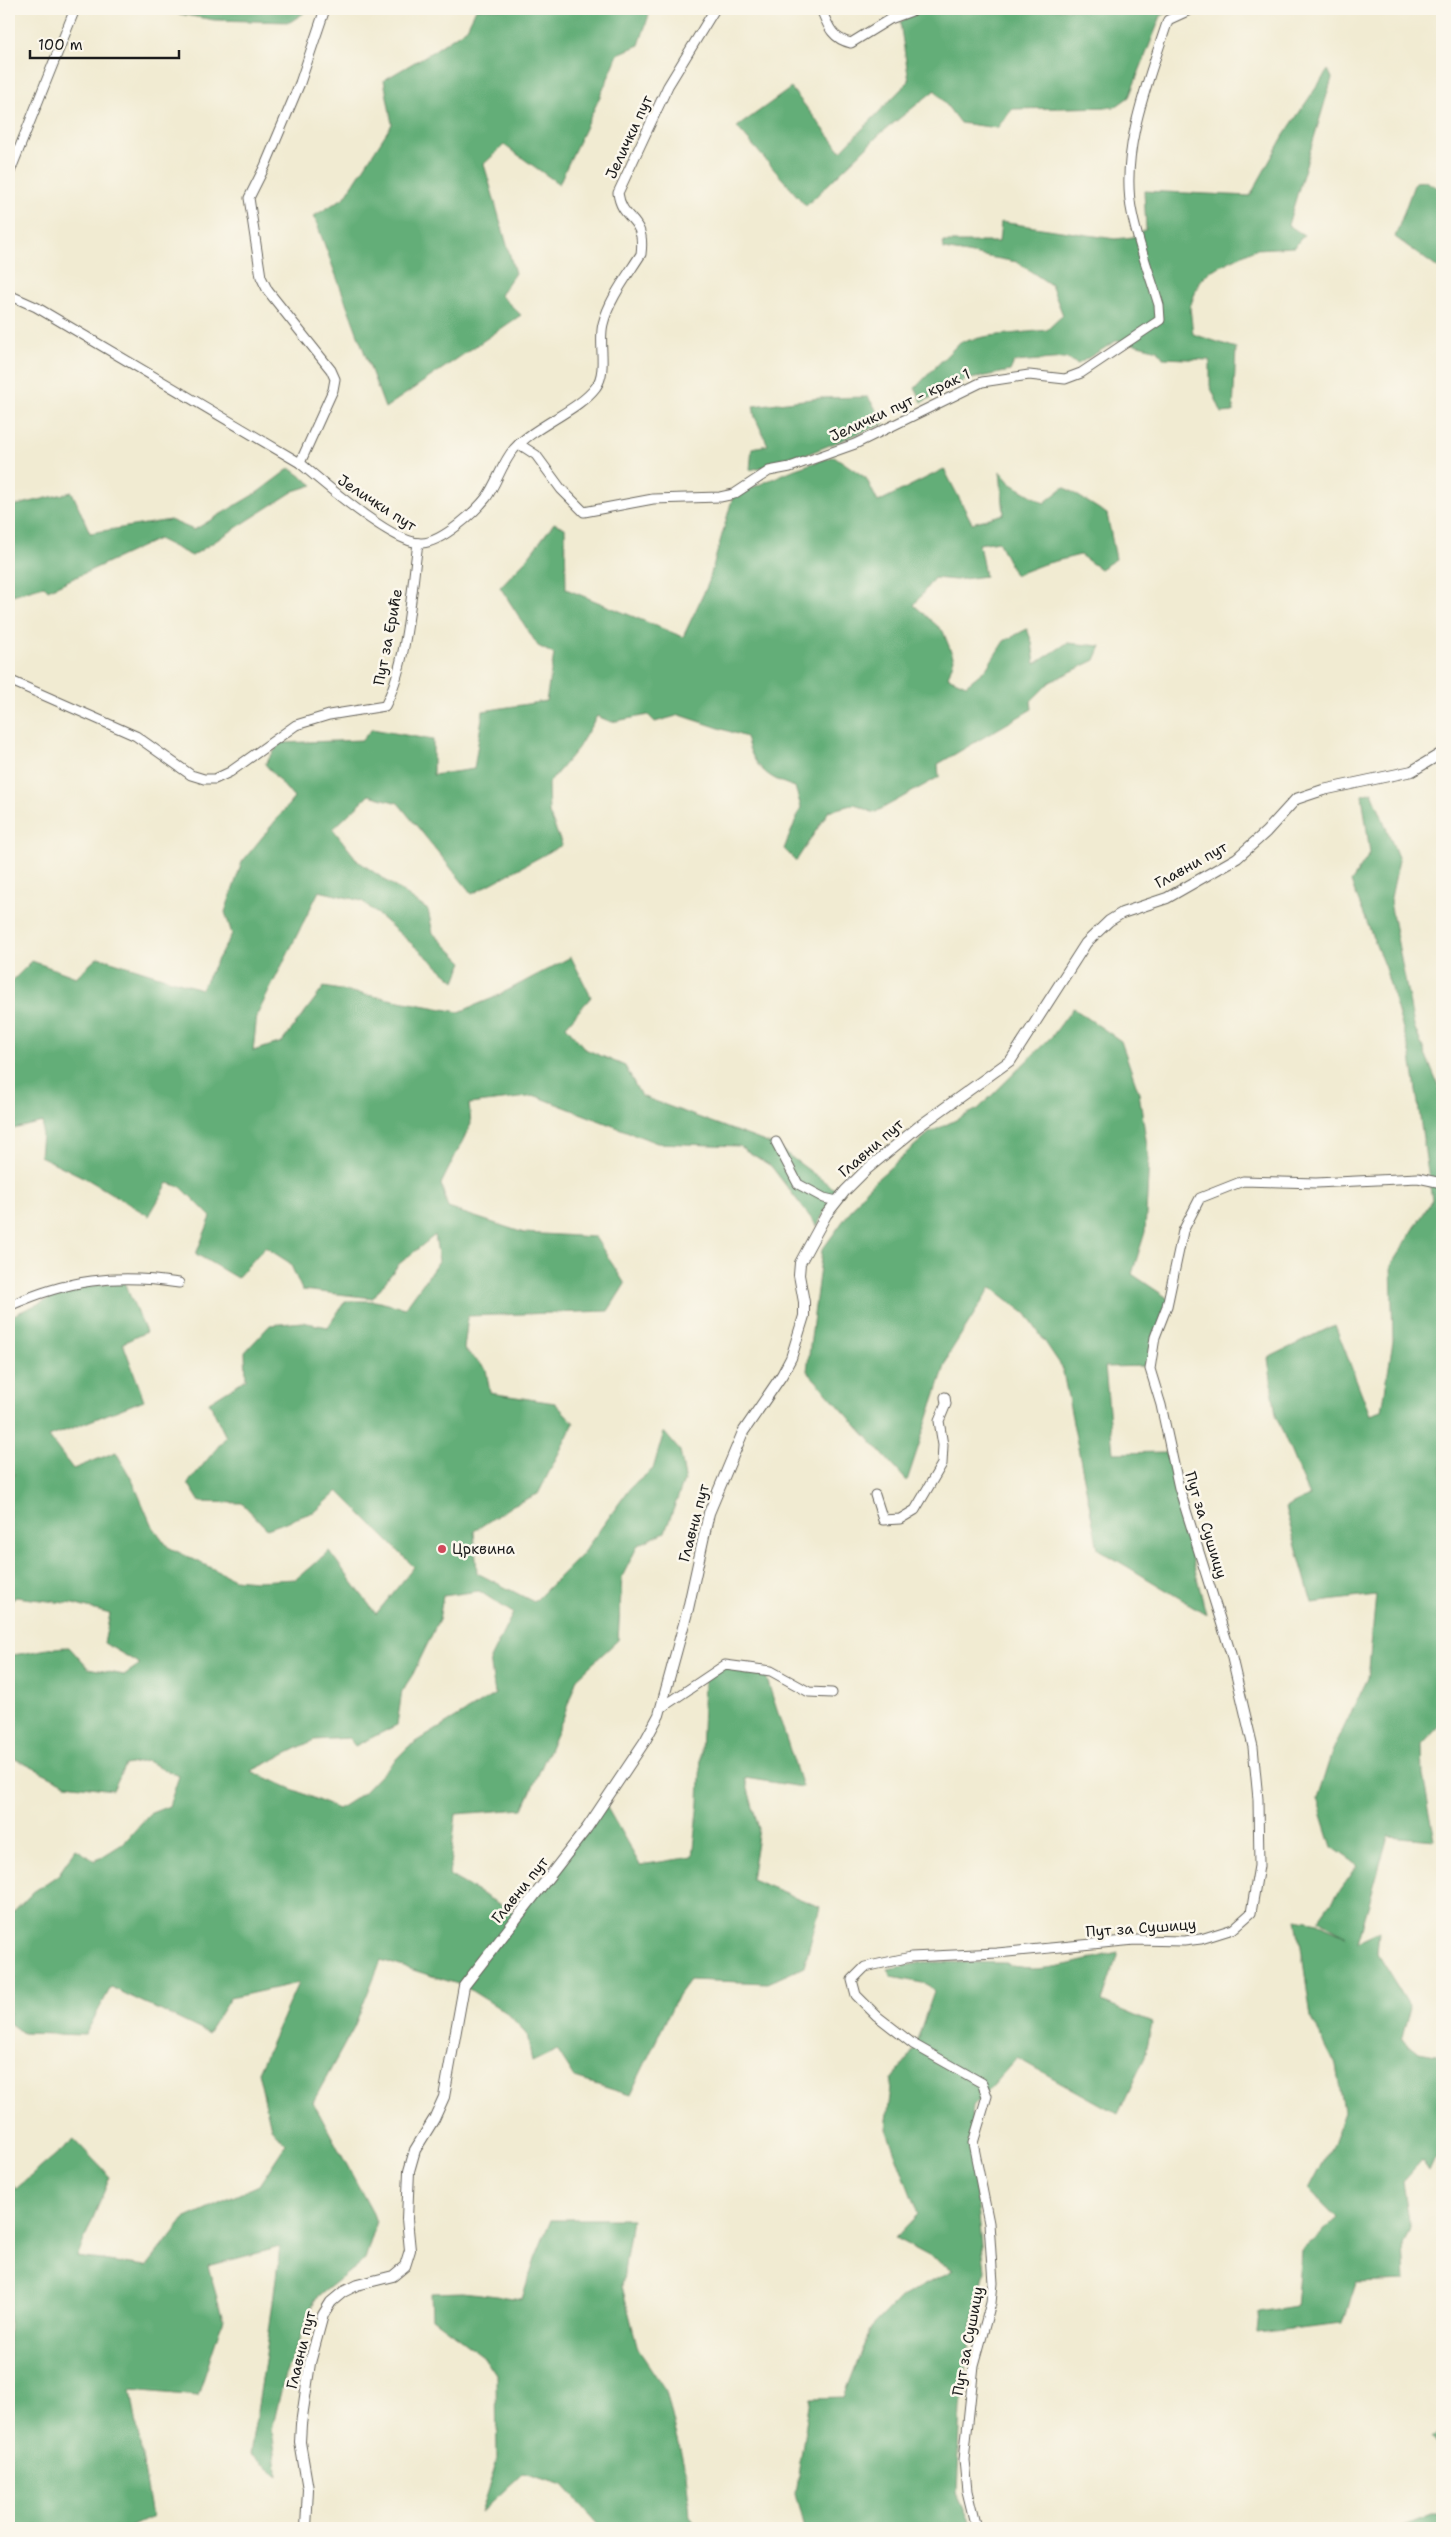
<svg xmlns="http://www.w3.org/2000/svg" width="1451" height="2537" viewBox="0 0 1451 2537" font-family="'Shantell Sans',sans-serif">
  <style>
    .forest { fill: #63ae78; stroke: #40654a; fill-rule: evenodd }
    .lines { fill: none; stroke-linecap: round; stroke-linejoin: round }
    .minor-casing { stroke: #67645c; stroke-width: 11 }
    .tertiary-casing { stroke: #67645c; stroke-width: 12 }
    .minor { stroke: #fff; stroke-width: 9 }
    .tertiary { stroke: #fff; stroke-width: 10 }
    .poi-dot { fill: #d1495b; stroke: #fbf7ec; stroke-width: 2 }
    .labels { text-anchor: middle; stroke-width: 5; stroke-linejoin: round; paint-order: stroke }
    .street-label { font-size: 15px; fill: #1c1c1c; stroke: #fbf7ec }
    .poi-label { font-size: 15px; fill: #1c1c1c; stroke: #fbf7ec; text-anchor: start }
  </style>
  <rect width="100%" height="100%" fill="#fbf7ec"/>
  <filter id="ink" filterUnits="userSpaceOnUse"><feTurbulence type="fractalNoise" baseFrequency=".02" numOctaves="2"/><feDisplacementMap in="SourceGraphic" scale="10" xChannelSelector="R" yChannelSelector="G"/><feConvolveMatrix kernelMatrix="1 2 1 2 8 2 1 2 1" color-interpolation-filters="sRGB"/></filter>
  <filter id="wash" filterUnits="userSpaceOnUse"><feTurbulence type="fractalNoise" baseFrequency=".0096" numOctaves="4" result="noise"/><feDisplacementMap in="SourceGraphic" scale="20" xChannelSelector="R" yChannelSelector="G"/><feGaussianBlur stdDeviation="1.12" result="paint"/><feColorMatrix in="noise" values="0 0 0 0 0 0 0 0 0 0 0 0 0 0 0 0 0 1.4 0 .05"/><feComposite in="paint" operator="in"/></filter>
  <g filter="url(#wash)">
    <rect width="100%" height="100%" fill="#f1ebd2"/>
    <g class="forest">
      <path d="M151 9H307L304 13 290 22 214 20Z"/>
      <path d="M476 9H651L639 45 618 54C601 98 578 141 559 184L504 145 484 164 515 273 500 295 521 315 385 408 314 216 345 197 392 124 384 80 432 52 467 28Z"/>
      <path d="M917 9H1175L1161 16 1129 97 1115 107 1012 109 997 128 960 123 935 90 880 134 806 206 737 127 791 88 841 151 909 81 900 22 918 11Z"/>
      <path d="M1328 70 1332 78 1288 225 1304 235 1294 247 1255 249 1210 271 1199 282 1190 307 1193 334 1236 348 1233 412 1222 413 1210 386V360L1163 358 1158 350 1118 340 1078 364 1065 358 1014 362 1010 371 966 380 922 402 915 388 960 342 989 336 1047 330 1063 315 1051 285 1017 262 944 249 943 242H999L1001 222 1115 239 1133 237 1146 229 1144 191 1250 196 1284 135Z"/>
      <path d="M1425 181 1442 190V271L1395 237 1415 182Z"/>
      <path d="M868 397 885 423 795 459 750 470 752 448 768 445 755 417 753 406 820 398Z"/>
      <path d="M834 456 866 478 878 502 944 469 972 523 1004 514 1000 471 1010 483 1044 503 1064 487 1107 514 1116 559 1100 569 1080 555 1044 564 1015 575 998 541 979 544 985 576 956 580 934 578 914 605 943 631 954 659 948 677 966 685 986 669 1004 641 1027 629 1032 642 1035 664 1067 643 1101 646 1095 660 1050 682 1031 701 1032 709 938 764 939 777 874 813 855 804 829 811 796 861 784 849 801 807 795 787C767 778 753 767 746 737L680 715 655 722 648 715 611 722 597 716 578 748 548 784 549 813 562 845 472 894 398 803 369 795 333 829 358 861 428 910 433 933 463 962 455 981 362 901 319 891 257 1015 253 1051 282 1042 324 987 459 1012 493 998 571 957 591 997 566 1026 585 1049 625 1066 641 1096 776 1146 836 1190 817 1226 771 1166 739 1146 657 1143 536 1096 469 1104 471 1124 441 1184 448 1208 524 1233 595 1237 625 1284 608 1311 468 1316 464 1349 486 1369 490 1393 555 1403 574 1423 538 1494 513 1505 474 1531 477 1573 534 1602 582 1554 631 1487 653 1469 664 1432 680 1451 685 1478 665 1532 638 1545 622 1577 618 1640 577 1678 564 1716 523 1809 456 1814 449 1875 518 1915 605 1804 640 1865 693 1857 699 1802 704 1680 725 1665 764 1670 802 1787 745 1778 759 1829 751 1879 820 1907 804 1967 768 1983 689 1980 678 1995 630 2095 575 2078 557 2050 532 2062 527 2034 507 2013 464 1986 381 1960 354 2027 313 2102 377 2221 365 2259 315 2299 284 2378 272 2430 278 2476 250 2454 266 2355 280 2247 208 2266 223 2319 198 2396 131 2390 152 2517 128 2528H9V2181L17 2188 74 2139 110 2177 77 2257 147 2266 184 2219 259 2185 286 2144 271 2128 258 2072 298 1983 230 1998 208 2033 111 1987 85 2035 23 2033 9 2023V1987L16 1977 9 1970V1917L33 1892 58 1875 76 1849 95 1861 124 1843 149 1814 169 1806 179 1776 146 1761 125 1765 113 1790 66 1784 9 1756V1655C30 1654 47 1647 69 1647L88 1668 124 1675 140 1664 104 1643 110 1614 73 1604 16 1597 9 1603V1479L15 1475 9 1467V1317L75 1287 124 1282 146 1332 123 1343 144 1400 49 1437 73 1469 116 1452 133 1482 151 1524 168 1547 234 1579 256 1581 296 1579 329 1551 376 1614 414 1567 338 1491 316 1511 267 1529 242 1503 200 1502 188 1483 226 1437 209 1402 246 1379 245 1352 270 1325 302 1322 328 1327 345 1301H375L405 1308 439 1261 435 1235 399 1264 373 1298 302 1290 290 1263 265 1247 237 1278 196 1254 211 1217 181 1187 168 1183 149 1216 87 1179 40 1156 43 1122 9 1130V984L32 961 76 977 98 957 201 989 232 934 225 912 242 862 294 798 265 764 280 743 362 740 372 729 433 740V775L474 769 483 711 546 701 554 654 538 646 500 587 526 560 554 523 565 528 566 589 683 637 708 584 733 496 795 469ZM479 1591 513 1613 490 1659 495 1694 408 1747 363 1793 338 1809 251 1771 314 1740 349 1738 355 1746 397 1725 402 1691 413 1674 439 1620 443 1596Z"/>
      <path d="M290 468 313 485 294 491 192 556 158 539 48 590 44 586 9 596V507L72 492 90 533 170 520 194 530 258 492Z"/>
      <path d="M1372 792 1399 860 1390 902 1414 1026 1442 1095V1723L1422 1745 1423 1776 1435 1840 1388 1836 1358 1942 1379 1932 1377 1953 1410 2007 1402 2038 1419 2052 1442 2056V2154L1437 2153 1429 2171 1422 2161 1403 2182 1410 2227 1403 2245 1405 2281 1356 2283 1343 2323 1257 2333 1259 2313 1296 2307 1301 2250 1337 2218 1309 2189 1332 2145 1344 2112 1336 2066 1311 2017 1297 1919 1318 1923 1346 1936 1319 1920 1358 1865 1332 1847 1317 1799 1332 1752 1368 1678 1376 1595 1312 1603 1285 1508 1309 1496 1276 1416 1268 1358 1335 1325 1370 1415 1382 1411 1393 1341 1391 1265 1432 1200 1411 1056 1385 968 1351 882 1370 853 1362 795Z"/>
      <path d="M1073 1008 1121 1041 1139 1093 1149 1159 1145 1232 1132 1274 1172 1301 1148 1366 1105 1367 1113 1453 1166 1452 1206 1614 1098 1549 1062 1367 1026 1314 991 1287 949 1354 907 1481 807 1371 822 1250 867 1188 929 1133 978 1109 1053 1035Z"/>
      <path d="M1118 1952 1102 2002 1152 2023 1145 2057 1118 2114 1017 2058 973 2107 970 2137 985 2271 972 2325 961 2407 957 2493 973 2528H804L795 2494 810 2398 844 2397 870 2329 900 2298 953 2269 895 2238 918 2214 886 2129 892 2079 913 2051 934 1991 927 1984 892 1977 888 1969 925 1962 1007 1963C1031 1979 1090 1958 1118 1952Z"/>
      <path d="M551 2219H632L622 2286 638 2349 666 2391 686 2472 690 2516 698 2528H602L563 2485 523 2473 480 2513 497 2461 496 2375 483 2356 432 2318 431 2293 463 2292 522 2299 535 2258Z"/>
      <path d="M1442 2433V2452L1431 2438Z"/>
      <path d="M1432 2515H1442V2528H1398Z"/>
    </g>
  </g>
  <g filter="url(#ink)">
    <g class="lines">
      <g class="minor-casing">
        <g id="minor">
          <path d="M821 9C828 26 832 39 851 43L890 19 917 9"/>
          <path d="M9 174 75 9"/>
          <path d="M9 295 36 307 300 463C322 482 395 545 422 543 442 542 474 513 486 498 497 483 502 463 514 449 536 425 578 411 596 387 608 370 598 343 603 324 609 299 628 275 641 254 646 215 622 223 618 193L668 86 715 9"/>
          <path d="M519 444 536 455 561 489 584 512 653 499 720 497 734 494 769 471 790 467 855 444 982 382 1029 375 1065 379 1081 373 1160 320 1159 305C1150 275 1138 244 1132 213 1119 151 1149 79 1168 20L1192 9"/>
          <path d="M300 463 333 390 335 379 331 370 268 291 261 277 249 198 265 166 300 83 325 9"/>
          <path d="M9 680 136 736 191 775 204 779H215L230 772 296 725 329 715 385 706C408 661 411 593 418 543"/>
          <path d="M776 1142 798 1184 824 1198 837 1201"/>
          <path d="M9 1306C67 1280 115 1273 179 1283"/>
          <path d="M875 1495 883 1520 900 1519 915 1510 942 1464 943 1445 939 1421 946 1404 945 1397"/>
          <path d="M661 1708 725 1665 771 1671 809 1692 832 1693"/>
          <path d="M976 2528 967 2491 964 2460 974 2365 991 2303 993 2283 989 2223 973 2143 987 2096 982 2083 913 2044 877 2016 856 1995 852 1980 865 1967 911 1957 997 1953 1135 1940 1184 1941 1201 1939 1233 1929 1251 1913 1259 1866 1258 1799 1253 1747 1231 1654 1179 1488 1161 1405 1150 1369 1155 1337 1167 1306 1183 1231 1200 1198 1243 1181 1316 1183 1418 1178 1442 1183"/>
        </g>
      </g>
      <g class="tertiary-casing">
        <path id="tertiary" d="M306 2528 308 2489 300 2442 301 2424 310 2363 323 2315 331 2302 343 2292 357 2285 393 2276 405 2266 410 2250 407 2219 409 2171 415 2150 434 2119 444 2097 464 1986 587 1828 645 1741 659 1715 688 1609 709 1513 743 1432 782 1375 791 1358 804 1316V1302L799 1275 800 1263 826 1215 845 1191 866 1170 918 1127 1011 1060 1086 943 1109 921 1122 913 1167 898 1237 858 1266 832 1296 799 1323 790 1412 771 1442 753"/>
      </g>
      <use href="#minor" class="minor"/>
      <use href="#tertiary" class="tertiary"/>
    </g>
  </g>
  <circle class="poi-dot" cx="442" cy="1549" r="5"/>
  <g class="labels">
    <g class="street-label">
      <text transform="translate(629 137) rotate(-65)" y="5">Јелички пут</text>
      <text transform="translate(900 405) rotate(-25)" y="5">Јелички пут - крак 1</text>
      <text transform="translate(377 503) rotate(33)" y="5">Јелички пут</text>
      <text transform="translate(388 637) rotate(-79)" y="5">Пут за Ериће</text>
      <text transform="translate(1191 865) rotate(-29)" y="5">Главни пут</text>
      <text transform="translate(871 1148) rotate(-41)" y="5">Главни пут</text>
      <text transform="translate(694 1523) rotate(-75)" y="5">Главни пут</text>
      <text transform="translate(1206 1525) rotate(73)" y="5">Пут за Сушицу</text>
      <text transform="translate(520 1890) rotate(-51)" y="5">Главни пут</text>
      <text transform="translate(1141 1928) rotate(-4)" y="5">Пут за Сушицу</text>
      <text transform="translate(968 2341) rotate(-79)" y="5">Пут за Сушицу</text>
      <text transform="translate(301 2350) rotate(-76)" y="5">Главни пут</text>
    </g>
    <g class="poi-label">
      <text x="452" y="1554">Црквина</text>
    </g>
  </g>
  <rect width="1451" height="2537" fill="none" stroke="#fbf7ec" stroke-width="30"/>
  <path d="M30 50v8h149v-8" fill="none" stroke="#1c1c1c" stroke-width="2.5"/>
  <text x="38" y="50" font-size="15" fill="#1c1c1c" stroke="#fbf7ec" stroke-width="4" paint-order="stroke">100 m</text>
</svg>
